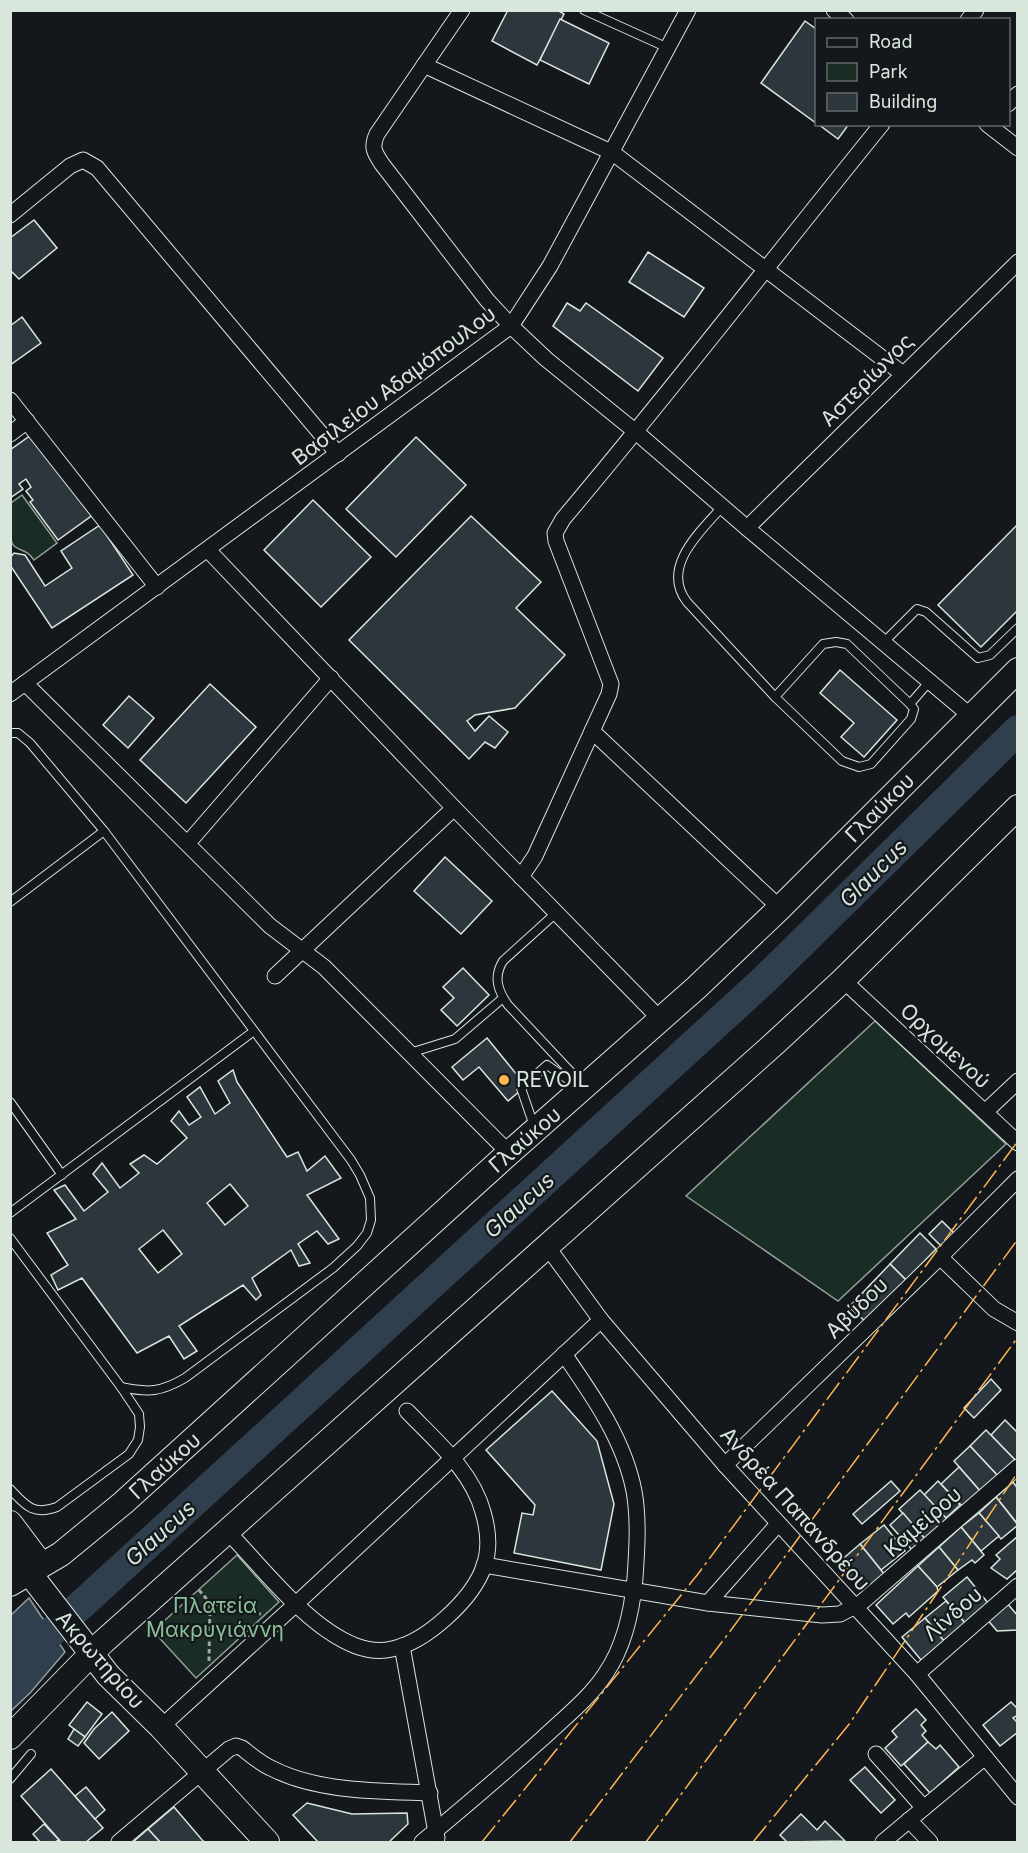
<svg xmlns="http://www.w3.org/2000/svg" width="1028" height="1853" viewBox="0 0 1028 1853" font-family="Inter,sans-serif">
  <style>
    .green { fill: #1a2d24; stroke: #939e99; stroke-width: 1.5 }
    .water { fill: #2f3f4d; stroke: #939e99; stroke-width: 1.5 }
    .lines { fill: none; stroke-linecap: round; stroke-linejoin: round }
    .river { stroke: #2f3f4d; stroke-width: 30 }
    .building { fill: #2c363c; stroke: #d8e6dc; stroke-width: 1.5; fill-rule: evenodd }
    .lane-casing { stroke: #d8e6dc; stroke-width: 10 }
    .street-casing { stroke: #d8e6dc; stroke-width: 17 }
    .primary-casing { stroke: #d8e6dc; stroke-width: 26 }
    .path { stroke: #9da8a2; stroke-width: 3; stroke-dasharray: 4.5 3; stroke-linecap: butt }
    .lane { stroke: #14181c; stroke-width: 8 }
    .street { stroke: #14181c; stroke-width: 15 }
    .primary { stroke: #14181c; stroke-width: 24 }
    .power { stroke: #ffb74d; stroke-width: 1.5; stroke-dasharray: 21 4.5 3 4.5; stroke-linecap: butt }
    .poi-dot { fill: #ffb74d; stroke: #14181c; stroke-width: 2 }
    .labels { text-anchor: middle; stroke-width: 4.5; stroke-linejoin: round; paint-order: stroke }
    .street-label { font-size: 21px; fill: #d8e6dc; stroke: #14181c }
    .poi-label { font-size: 21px; fill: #d8e6dc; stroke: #14181c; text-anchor: start }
    .park-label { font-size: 21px; fill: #8ac095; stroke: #14181c }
    .water-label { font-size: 22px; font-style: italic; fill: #d8e6dc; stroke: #14181c }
  </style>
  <rect width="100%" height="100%" fill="#14181c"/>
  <g class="green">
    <path d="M22 495 57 543 34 560C25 548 23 553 14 546 8 541 10 512 11 503Z"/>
    <path d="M875 1021 1006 1144 838 1301 686 1196Z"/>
    <path d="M237 1555 279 1602 196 1678 153 1631Z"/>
  </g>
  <path class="water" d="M29 1598 65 1652 31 1692 11 1711V1615Z"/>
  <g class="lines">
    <path class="river" d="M10 1670 764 980 1018 730"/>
  </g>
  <g class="building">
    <path d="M508 10H557L564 14 537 65 492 41Z"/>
    <path d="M560 19 609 43 589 84 540 60Z"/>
    <path d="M805 21 816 29V123L761 83Z"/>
    <path d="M818 124H849L838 139Z"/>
    <path d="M34 220 57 248 19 279 10 270V238Z"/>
    <path d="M648 252 704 288 684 317 629 282Z"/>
    <path d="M567 303 580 311 586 303 663 358 638 391 553 326Z"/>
    <path d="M22 317 41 343 10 365V326Z"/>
    <path d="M34 433 94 514 58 540 30 502 33 500 26 491 31 487 26 479 19 484 23 489 10 498V450Z"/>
    <path d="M416 437 466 485 396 557 346 509Z"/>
    <path d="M313 500 371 557 321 607 264 550Z"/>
    <path d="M471 516 541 582 516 608 565 655 515 708 475 715 467 721 475 731 489 716 508 732 495 748 485 742 469 759 349 640Z"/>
    <path d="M1018 524V610L981 647 938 605Z"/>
    <path d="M100 525 133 575 52 628 10 565V558L14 553 25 555 45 586 72 568 61 551Z"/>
    <path d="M840 670 897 720 864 757 841 737 854 723 820 693Z"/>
    <path d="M210 684 256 727 186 803 140 760Z"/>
    <path d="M129 696 154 718 128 748 103 725Z"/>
    <path d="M445 857 492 901 461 934 414 891Z"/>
    <path d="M463 968 489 995 457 1026 441 1010 454 998 443 987Z"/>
    <path d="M487 1038 526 1086 508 1101 479 1067 463 1080 452 1067Z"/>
    <path d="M233 1070 237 1082 287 1157 298 1152 307 1171 325 1156 341 1178 307 1195 339 1239 328 1244 317 1231 298 1244 310 1263 299 1266 291 1250 252 1278 261 1295 256 1300 243 1285 179 1326 197 1351 184 1359 169 1336 137 1353 82 1278 58 1290 51 1275 68 1265 47 1233 76 1219 54 1190 65 1185 84 1211 108 1192 93 1174 102 1163 120 1188 139 1173 130 1164 144 1155 157 1164 187 1138 171 1121 179 1111 189 1125 201 1117 187 1097 200 1087 215 1114 230 1103 218 1081ZM230 1184 248 1206 225 1225 207 1203ZM163 1230 182 1254 158 1273 139 1249Z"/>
    <path d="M942 1221 955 1234 942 1247 929 1234Z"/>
    <path d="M920 1233 936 1249 906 1280 890 1264Z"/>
    <path d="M890 1264 906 1280 866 1322 849 1307Z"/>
    <path d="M991 1379 1001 1390 974 1418 964 1408Z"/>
    <path d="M552 1391 597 1441 614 1504 601 1570 514 1553 522 1513 533 1515 535 1505 486 1450Z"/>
    <path d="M1005 1420 1018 1433V1459L1016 1461 991 1435Z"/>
    <path d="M986 1430 1016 1461 998 1476 970 1446Z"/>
    <path d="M970 1446 998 1476 981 1492 954 1461Z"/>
    <path d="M959 1467 981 1492 964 1508 941 1484Z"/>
    <path d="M891 1481 900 1491 862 1524 853 1514Z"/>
    <path d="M938 1481 960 1505 946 1518 924 1495Z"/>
    <path d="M1013 1482 1018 1489V1521L1016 1522 996 1497Z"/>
    <path d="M920 1490 946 1518V1523L926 1540 899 1509Z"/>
    <path d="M996 1497 1018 1525 1001 1539 979 1513Z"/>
    <path d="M903 1513 926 1540 913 1551 890 1525Z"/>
    <path d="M979 1513 999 1536 981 1551 961 1527Z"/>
    <path d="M884 1525 905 1551 881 1570 860 1544Z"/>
    <path d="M961 1527 984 1555 975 1563 972 1560 958 1570 939 1547Z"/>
    <path d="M1018 1536V1569L1007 1579 991 1568 1000 1559 996 1555Z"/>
    <path d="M860 1544 885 1575 864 1593 839 1562Z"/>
    <path d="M939 1547 958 1570 937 1587 918 1566Z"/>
    <path d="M918 1566 937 1587 938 1591 909 1617 906 1613 893 1624 876 1605Z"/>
    <path d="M967 1577 988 1603 965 1623 943 1597Z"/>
    <path d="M946 1601 965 1623 944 1641 925 1618Z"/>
    <path d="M1006 1602 1018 1616V1630L997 1631 986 1618Z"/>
    <path d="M925 1618 944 1641 921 1660 902 1637Z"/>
    <path d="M87 1702 102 1714 85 1737 69 1725Z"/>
    <path d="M1011 1702 1018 1709V1715L1013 1718 1018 1723V1732L1000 1746 983 1725Z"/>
    <path d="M916 1709 926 1720 921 1725 926 1731 922 1735 928 1742 901 1766 885 1748 897 1737 892 1731Z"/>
    <path d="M112 1712 129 1731 99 1759 84 1743 94 1729Z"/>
    <path d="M74 1729 85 1737 78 1746 68 1739Z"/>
    <path d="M928 1742 936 1749 940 1745 959 1767 930 1793 904 1764Z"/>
    <path d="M865 1767 895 1800 881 1813 850 1780Z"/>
    <path d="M51 1769 103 1828 86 1842H61L21 1796Z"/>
    <path d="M86 1787 105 1810 95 1819 75 1796Z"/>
    <path d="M307 1803 352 1814 407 1813 408 1824 389 1842H318L293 1815Z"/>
    <path d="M174 1807 203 1841 205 1842H160L148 1829Z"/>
    <path d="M801 1814 817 1830 825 1821 845 1841 787 1842 780 1835Z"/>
    <path d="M44 1824 59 1840 55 1842H40L33 1834Z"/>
    <path d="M148 1829 160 1842H133Z"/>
  </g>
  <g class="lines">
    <g class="lane-casing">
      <g id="lane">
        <path d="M584 10 668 48"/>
        <path d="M722 507C701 531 660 567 687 602L775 697"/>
        <path d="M836 642 847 644 910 704 914 709 911 719 871 764 859 767 842 761 775 697 823 644Z"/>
        <path d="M883 643 917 609 926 612 978 658 990 655 1018 628"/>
        <path d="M910 704 929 682"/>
        <path d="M10 733H18L30 743 104 831"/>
        <path d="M10 902 104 831 351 1160 360 1175 370 1198 371 1220 367 1233 357 1246 333 1268 185 1378C161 1392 149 1393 121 1387"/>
        <path d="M556 913 503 961C493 977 498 991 508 1005L583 1085"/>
        <path d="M410 1053 455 1039 503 998"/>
        <path d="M10 1102 62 1175"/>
        <path d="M534 1126 521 1088 547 1065 579 1087"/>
        <path d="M10 1213 254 1031"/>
        <path d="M10 1238 121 1387 139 1414 140 1427 138 1440 129 1454 57 1507C33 1516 25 1505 10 1489"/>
        <path d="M10 1779 31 1754"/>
      </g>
    </g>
    <g class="street-casing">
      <g id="street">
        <path d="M462 10 377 134C371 147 374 152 382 164L487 300 511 326 546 359 636 432 747 528 972 717"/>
        <path d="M834 10 846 20"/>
        <path d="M968 20 976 10"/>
        <path d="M424 65 613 153 903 374"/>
        <path d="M1008 104 1018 94"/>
        <path d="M987 124 1018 148"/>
        <path d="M10 215 70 166 83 160 97 168 338 454"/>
        <path d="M10 400 157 587"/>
        <path d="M10 434 27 421"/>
        <path d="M747 528 1018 262"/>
        <path d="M208 550 454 808 661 1020"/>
        <path d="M25 683 270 926 324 967 509 1153"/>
        <path d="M10 694 511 326 550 266 688 10"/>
        <path d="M592 731 780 908"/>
        <path d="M188 843 331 678"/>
        <path d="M521 877 535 856 609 694 611 684 556 541 555 533 563 519C672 390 775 256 882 124"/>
        <path d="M275 976 454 808"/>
        <path d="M843 980 1018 1143"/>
        <path d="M985 1112 1018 1081"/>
        <path d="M546 1245 601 1320 725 1465 917 1674 1018 1797"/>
        <path d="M940 1257 994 1309 1018 1323"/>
        <path d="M725 1465 940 1257 1018 1179"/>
        <path d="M227 1531C263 1568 308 1628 356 1646 367 1650 380 1652 392 1649 426 1642 473 1599 484 1566 490 1549 488 1529 483 1512 472 1471 436 1441 407 1411"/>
        <path d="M484 1565 708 1603 822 1615 840 1614 861 1603 1018 1467"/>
        <path d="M708 1603 778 1524"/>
        <path d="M402 1646 437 1838"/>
        <path d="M917 1674 1018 1586"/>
        <path d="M161 1727 296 1604 601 1320"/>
        <path d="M876 1754 924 1808"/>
        <path d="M909 1820 930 1842"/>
        <path d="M119 1842 229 1749 236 1746 242 1748C252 1756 261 1764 273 1769 318 1792 380 1791 430 1793"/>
        <path d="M422 1842C463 1808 503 1774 543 1738 564 1718 590 1698 606 1673 625 1645 632 1611 635 1578 637 1549 639 1519 634 1491 624 1440 593 1396 564 1354"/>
        <path d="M883 1842 985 1757"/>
      </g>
    </g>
    <g class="primary-casing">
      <g id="primary">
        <path d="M10 1523 37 1559"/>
        <path d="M10 1548 108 1675 161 1727 267 1842"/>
        <path d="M10 1584 61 1554 123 1503 509 1153 696 988 780 908 1018 670"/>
        <path d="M10 1737 103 1642 775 1043 843 980 1018 807"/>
      </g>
    </g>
    <g class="path">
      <path d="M199 1590 210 1603 261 1614"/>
      <path d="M209 1661 210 1603"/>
    </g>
    <use href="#lane" class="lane"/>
    <use href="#street" class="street"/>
    <use href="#primary" class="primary"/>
    <g class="power">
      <path d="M482 1842 698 1574 1018 1141"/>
      <path d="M570 1842 731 1630 1018 1239"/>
      <path d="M646 1842 1018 1337"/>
      <path d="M753 1842 850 1723 1018 1472"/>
    </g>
  </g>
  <circle class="poi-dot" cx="504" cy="1080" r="6"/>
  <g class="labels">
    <g class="street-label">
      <text transform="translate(867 380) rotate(-45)" y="7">Αστερίωνος</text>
      <text transform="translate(394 386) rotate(-37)" y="7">Βασιλείου Αδαμόπουλου</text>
      <text transform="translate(880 808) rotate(-45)" y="7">Γλαύκου</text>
      <text transform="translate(945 1046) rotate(43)" y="7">Ορχομενού</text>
      <text transform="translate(525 1140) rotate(-41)" y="7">Γλαύκου</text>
      <text transform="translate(857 1308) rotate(-44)" y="7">Αβύδου</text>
      <text transform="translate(165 1466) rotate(-42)" y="7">Γλαύκου</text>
      <text transform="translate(795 1509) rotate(48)" y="7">Ανδρέα Παπανδρέου</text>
      <text transform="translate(923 1522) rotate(-41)" y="7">Καμείρου</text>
      <text transform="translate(953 1614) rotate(-41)" y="7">Λίνδου</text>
      <text transform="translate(100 1660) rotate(49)" y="7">Ακρωτηρίου</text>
    </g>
    <g class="poi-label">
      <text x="516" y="1087">REVOIL</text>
    </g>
    <g class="park-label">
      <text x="215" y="1613">Πλατεία<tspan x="215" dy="24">Μακρυγιάννη</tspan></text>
    </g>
    <g class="water-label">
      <text transform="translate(873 873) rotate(-45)" y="8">Glaucus</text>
      <text transform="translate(519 1205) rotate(-42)" y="8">Glaucus</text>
      <text transform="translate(160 1533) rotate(-42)" y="8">Glaucus</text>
    </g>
  </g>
  <rect width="1028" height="1853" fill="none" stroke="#d8e6dc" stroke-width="24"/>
  <rect x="815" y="18" width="195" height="108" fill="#14181c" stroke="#626a69" stroke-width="1.5"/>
  <rect x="827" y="38" width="30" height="9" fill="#14181c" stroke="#626a69" stroke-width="1.5"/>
  <text x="869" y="48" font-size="18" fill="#d8e6dc">Road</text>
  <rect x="827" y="63" width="30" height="18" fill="#1a2d24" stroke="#626a69" stroke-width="1.5"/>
  <text x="869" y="78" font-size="18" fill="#d8e6dc">Park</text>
  <rect x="827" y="93" width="30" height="18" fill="#2c363c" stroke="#626a69" stroke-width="1.5"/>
  <text x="869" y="108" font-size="18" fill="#d8e6dc">Building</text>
</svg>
